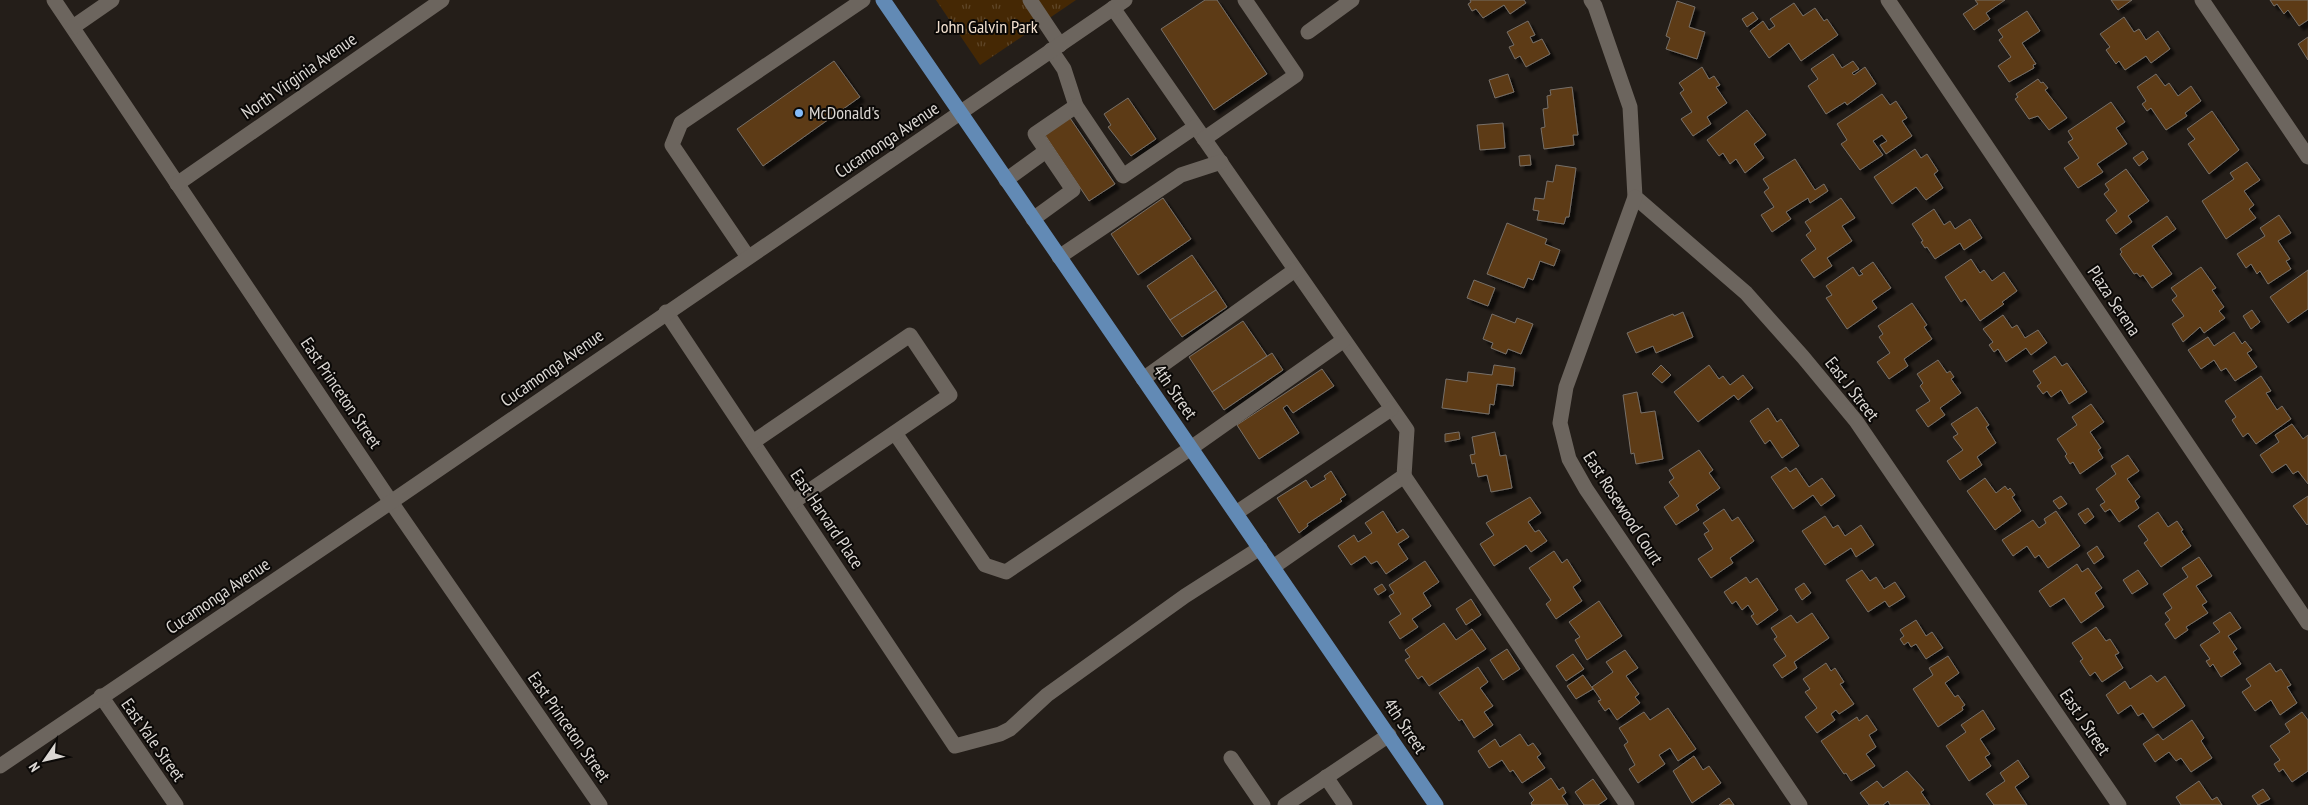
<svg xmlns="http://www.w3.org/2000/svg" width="2308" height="805" viewBox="0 0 2308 805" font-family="'PT Sans Narrow',sans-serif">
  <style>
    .grass { fill: url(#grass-tufts) }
    .building { fill: #5d3a14; stroke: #777069; filter: url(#shadow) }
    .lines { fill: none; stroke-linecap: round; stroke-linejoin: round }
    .minor { stroke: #6c655e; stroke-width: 15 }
    .major { stroke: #628ab5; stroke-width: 15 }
    .poi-dot { fill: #84bcfb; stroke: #0b0907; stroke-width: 2 }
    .labels { text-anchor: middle; stroke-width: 4; stroke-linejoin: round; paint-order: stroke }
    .park-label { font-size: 18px; fill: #f2e0cf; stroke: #0b0907 }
    .street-label { font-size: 18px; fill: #dbd7d3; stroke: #0b0907 }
    .poi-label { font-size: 18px; fill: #dbd7d3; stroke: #0b0907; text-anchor: start }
  </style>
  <defs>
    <pattern id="grass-tufts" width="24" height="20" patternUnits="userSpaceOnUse" patternTransform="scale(1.25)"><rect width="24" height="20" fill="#452804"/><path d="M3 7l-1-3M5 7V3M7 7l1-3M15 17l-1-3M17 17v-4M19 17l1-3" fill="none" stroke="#5f4628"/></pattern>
    <filter id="shadow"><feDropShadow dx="4.5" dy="4.5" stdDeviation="1" flood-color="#0009"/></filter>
  </defs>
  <rect width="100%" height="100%" fill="#241e19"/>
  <path class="grass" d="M936 0H1076L980 65Z"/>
  <g class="building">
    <path d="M1205 0H1217L1267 74 1214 110 1161 29Z"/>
    <path d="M1470 0H1524L1526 3 1510 14 1504 5 1483 18 1476 9 1472 11 1468 4 1471 2Z"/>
    <path d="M1975 0H2005L1986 13 1990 19 1974 30 1963 14 1978 4Z"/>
    <path d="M2111 0H2132L2118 10Z"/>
    <path d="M2270 0H2308V20L2299 26 2288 10 2284 14 2277 4 2274 6Z"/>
    <path d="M1677 1 1695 7 1689 27 1705 32 1697 59 1666 49 1670 38 1666 36Z"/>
    <path d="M1794 3 1803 16 1815 8 1824 21 1827 19 1838 35 1801 61 1789 43 1769 58 1750 31 1763 21 1769 30 1775 26 1770 19Z"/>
    <path d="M2027 11 2040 31 2022 43 2036 64 2033 65 2034 68 2009 82 1998 66 2011 57 1999 40 2003 37 1998 30Z"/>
    <path d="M1753 12 1758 19 1747 27 1742 19Z"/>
    <path d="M2124 17 2134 32 2139 29 2146 40 2158 31 2170 49 2151 63 2146 56 2125 70 2119 61 2116 64 2106 50 2110 47 2100 34Z"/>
    <path d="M1528 21 1535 35 1530 37 1533 43 1542 39 1550 54 1526 67 1520 56 1515 59 1509 47 1514 45 1507 32Z"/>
    <path d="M2308 37V60L2298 44Z"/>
    <path d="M1833 54 1842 68 1853 61 1859 69 1852 73 1854 75 1865 67 1876 84 1847 105 1845 102 1826 114 1808 86 1818 79 1811 69Z"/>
    <path d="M834 61 860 97 763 166 737 129Z"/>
    <path d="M1702 67 1709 79 1714 76 1720 85 1716 87 1727 103 1707 117 1711 124 1693 136 1681 119 1692 112 1680 93 1684 90 1679 83Z"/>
    <path d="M1508 74 1514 92 1495 98 1489 80Z"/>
    <path d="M2156 74 2165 86 2169 83 2178 96 2191 86 2201 101 2185 113 2187 116 2166 130 2151 108 2147 111 2142 104 2146 101 2137 87Z"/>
    <path d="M2038 79 2041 83 2043 82 2048 88 2045 90 2067 118 2049 130 2038 116 2029 119 2015 99 2018 97 2016 94Z"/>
    <path d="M1572 87 1578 135H1573L1574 145 1544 149 1541 128 1545 127 1543 109 1548 108 1547 96 1551 95 1550 90Z"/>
    <path d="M1882 94 1890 105 1896 101 1907 118 1902 121 1912 136 1886 154 1880 145 1887 141 1882 135 1873 141 1883 155 1860 170 1841 144 1847 140 1837 124Z"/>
    <path d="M1128 98 1156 139 1131 156 1108 127 1111 125 1104 114Z"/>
    <path d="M2111 102 2125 122 2116 128 2127 144 2097 164 2103 172 2078 188 2064 168 2079 158 2068 142 2073 139 2068 131Z"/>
    <path d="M1747 110 1766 135 1754 144 1764 158 1745 173 1736 159 1730 164 1723 153 1719 156 1707 140Z"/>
    <path d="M2212 111 2239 150 2209 174 2188 144 2195 139 2187 129Z"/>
    <path d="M1070 118 1115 184 1089 201 1045 135Z"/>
    <path d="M1503 123 1505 148 1480 150 1477 125Z"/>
    <path d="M1915 149 1921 158 1927 154 1938 171 1934 174 1943 188 1926 200 1916 187 1892 204 1874 177Z"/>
    <path d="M2143 151 2148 159 2139 166 2133 158Z"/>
    <path d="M1530 155 1531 165 1520 166 1519 156Z"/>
    <path d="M1795 159 1815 190 1824 184 1828 191 1810 203 1808 198 1786 212 1791 219 1772 232 1761 215 1774 207 1764 192 1769 188 1763 179Z"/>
    <path d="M2247 162 2260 180 2244 191 2254 205 2249 209 2256 218 2226 239 2202 201 2234 179 2230 173Z"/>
    <path d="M1556 165 1576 168 1569 217H1566L1564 224 1537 220 1539 211 1533 210 1535 198 1544 199 1547 181 1553 182Z"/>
    <path d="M2126 169 2149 201 2128 216 2132 222 2116 234 2106 220 2117 211 2104 194 2109 190 2105 184Z"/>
    <path d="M1163 198 1191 239 1138 275 1111 234Z"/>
    <path d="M1841 198 1855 218 1842 226 1852 241 1827 258 1832 266 1814 278 1801 260 1816 249 1806 235 1811 231 1805 222Z"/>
    <path d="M1934 209 1944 225 1950 221 1955 229 1970 219 1982 238 1964 250 1960 243 1935 259 1927 247 1925 248 1921 242 1923 241 1912 224Z"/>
    <path d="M2279 215 2291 233 2278 241 2290 259 2286 261 2291 269 2268 284 2260 271 2257 274 2251 264 2246 268 2237 254 2265 236 2260 228Z"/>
    <path d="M2167 216 2176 229 2152 246 2172 274 2152 288 2143 275 2140 277 2137 273 2134 274 2120 254 2122 252 2120 249Z"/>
    <path d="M1507 223 1547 239 1545 244 1560 250 1554 266 1540 261 1533 280 1528 278 1524 288 1487 274Z"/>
    <path d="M1192 255 1216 290 1170 320 1147 286Z"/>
    <path d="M1971 259 1980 273 1984 270 1992 281 2004 272 2017 291 2002 302 2004 304 1980 321 1965 299 1961 302 1945 277Z"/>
    <path d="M1873 262 1891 288 1872 301 1877 308 1847 329 1826 298 1832 295 1826 286 1853 267 1859 276 1863 274 1860 271Z"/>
    <path d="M2201 267 2216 288 2212 290 2224 307 2219 311 2225 318 2204 333 2200 327 2183 342 2172 324 2184 316 2172 300 2177 296 2171 288Z"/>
    <path d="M2308 270V309L2288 323 2270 297Z"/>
    <path d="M1474 280 1495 288 1488 306 1467 298Z"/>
    <path d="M1216 290 1227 307 1182 337 1170 320Z"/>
    <path d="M1912 303 1927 325 1924 327 1932 339 1904 359 1908 366 1889 379 1877 362 1890 353 1879 337 1883 334 1878 326Z"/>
    <path d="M2252 310 2260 322 2251 329 2243 316Z"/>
    <path d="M1683 312 1693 337 1656 353 1653 346 1636 353 1627 333 1673 314 1674 316Z"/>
    <path d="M1492 314 1515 323 1517 318 1533 324 1521 354 1508 349 1506 354 1491 348 1493 343 1483 339Z"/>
    <path d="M2003 315 2012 328 2017 325 2025 338 2038 330 2047 343 2031 355 2026 348 2006 362 1998 349 1994 352 1989 345 1993 342 1983 329Z"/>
    <path d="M1243 321 1267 356 1212 392 1189 357Z"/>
    <path d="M2234 332 2242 344 2245 341 2252 350 2247 353 2257 367 2235 381 2226 368 2221 371 2214 360 2201 369 2188 350 2208 337 2214 346Z"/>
    <path d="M1272 353 1283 370 1224 410 1212 392Z"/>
    <path d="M2055 356 2062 366 2067 363 2087 392 2069 404 2061 390 2051 397 2047 391 2043 394 2037 386 2041 383 2033 371Z"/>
    <path d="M1938 360 1947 373 1950 371 1954 377 1951 379 1961 393 1940 408 1945 415 1928 427 1916 410 1930 401 1920 386 1923 383 1917 374Z"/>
    <path d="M1494 365 1515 368 1513 386 1497 384 1494 405 1490 404 1489 414 1442 408 1446 379 1467 382 1468 372 1492 375Z"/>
    <path d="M1661 365 1671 375 1662 383 1652 374Z"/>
    <path d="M1709 365 1719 379 1723 376 1730 385 1743 375 1753 388 1738 400 1734 395 1698 422 1674 392Z"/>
    <path d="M1322 369 1334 386 1293 413 1287 405 1283 408 1299 433 1259 459 1237 425Z"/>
    <path d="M2261 376 2271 391 2266 393 2277 410 2282 406 2291 419 2256 444 2248 433 2243 437 2232 420 2236 417 2225 401Z"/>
    <path d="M1637 392 1641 413 1655 411 1663 459 1636 464 1634 453 1631 454 1623 395Z"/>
    <path d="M2091 404 2104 422 2090 432 2101 448 2098 450 2103 458 2080 474 2073 462 2070 464 2065 456 2067 454 2057 439 2077 425 2072 417Z"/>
    <path d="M1977 407 1989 425 1986 427 1996 443 1977 457 1982 465 1960 480 1947 461 1963 450 1953 437 1958 434 1951 424Z"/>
    <path d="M1768 408 1777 422 1781 419 1799 446 1782 458 1770 440 1765 444 1750 421Z"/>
    <path d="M2292 424 2303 439 2308 435V484L2298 471 2293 474 2286 464 2272 473 2260 455 2279 442 2275 435Z"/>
    <path d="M1459 432 1460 439 1445 442V434Z"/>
    <path d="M1495 432 1500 456 1506 455 1512 488 1491 492 1487 475 1478 477 1475 463 1472 464 1470 455 1475 454 1472 437Z"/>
    <path d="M1699 450 1713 470 1709 473 1720 488 1696 505 1699 510 1676 525 1664 507 1679 496 1669 482 1674 478 1669 470Z"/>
    <path d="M2128 455 2139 471 2127 479 2140 497 2135 501 2139 508 2119 522 2110 509 2105 512 2100 505 2105 502 2096 489 2116 474 2111 466Z"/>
    <path d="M1786 467 1790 472 1796 468 1809 487 1822 478 1835 496 1821 506 1813 495 1793 509 1771 477Z"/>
    <path d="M1331 471 1346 495 1340 499 1342 501 1307 524 1308 526 1299 533 1277 498 1306 480 1311 488 1326 479 1324 476Z"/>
    <path d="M1985 478 1996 493 2005 486 2008 490 2010 488 2015 495 2012 497 2021 511 1995 530 1967 491Z"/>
    <path d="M2061 496 2067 504 2059 509 2053 501Z"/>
    <path d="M2308 496V524L2307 525 2293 506Z"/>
    <path d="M1530 497 1541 513 1528 522 1535 532 1539 530 1547 541 1531 552 1526 545 1494 566 1480 544 1494 535 1486 523Z"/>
    <path d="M2088 508 2094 517 2085 524 2078 514Z"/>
    <path d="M1724 509 1732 521 1738 517 1754 541 1730 558 1733 563 1711 578 1698 559 1713 549 1704 534 1709 531 1703 523Z"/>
    <path d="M1383 511 1397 533 1403 529 1409 537 1398 544 1408 559 1386 574 1377 561 1371 564 1365 556 1351 565 1338 546 1354 535 1358 542 1372 533 1365 523Z"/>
    <path d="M2056 511 2080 546 2048 568 2039 555 2035 558 2027 546 2013 556 2002 540 2033 520 2039 528 2046 523 2044 519Z"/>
    <path d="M2158 512 2168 527 2177 521 2183 530 2181 531 2191 546 2161 567 2144 543 2148 540 2138 526Z"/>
    <path d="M1825 516 1833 528 1838 525 1845 536 1861 525 1874 545 1856 557 1851 548 1825 565 1802 531Z"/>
    <path d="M2097 546 2104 557 2094 564 2087 553Z"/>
    <path d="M1554 551 1562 563 1567 559 1581 581 1573 587 1582 601 1556 619 1546 604 1551 600 1529 568Z"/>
    <path d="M2199 557 2212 576 2196 586 2207 602 2202 605 2208 613 2186 627 2188 630 2175 639 2165 624 2170 620 2165 613 2172 608 2163 594 2188 577 2182 568Z"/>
    <path d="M1425 561 1439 582 1423 593 1431 606 1412 619 1418 627 1400 639 1389 622 1401 614 1389 596 1394 593 1389 585Z"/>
    <path d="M2077 564 2082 572 2088 568 2102 588 2095 593 2104 607 2081 623 2064 598 2050 607 2039 591Z"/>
    <path d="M1862 570 1870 581 1876 577 1884 589 1895 582 1905 597 1889 607 1885 601 1868 612 1846 580Z"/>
    <path d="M2138 570 2148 584 2132 594 2123 580Z"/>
    <path d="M1746 577 1750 583 1757 578 1778 610 1757 625 1751 616 1754 614 1748 605 1742 610 1736 601 1732 604 1724 592Z"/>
    <path d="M1804 583 1811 593 1802 600 1795 589Z"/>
    <path d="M1382 584 1386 590 1378 595 1374 589Z"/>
    <path d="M1471 599 1481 615 1466 625 1456 609Z"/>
    <path d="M1599 601 1622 636 1587 660 1575 640 1580 637 1569 622Z"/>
    <path d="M2230 612 2241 628 2228 636 2237 649 2233 652 2241 664 2221 677 2213 664 2210 667 2206 661 2210 659 2200 645 2220 632 2213 623Z"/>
    <path d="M1812 613 1829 638 1794 662 1797 668 1782 678 1773 665 1786 656 1774 639 1777 637 1771 628 1791 615 1797 623Z"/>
    <path d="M1916 620 1926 636 1932 632 1943 648 1926 659 1916 644 1911 647 1908 642 1904 645 1900 639 1904 636 1900 630Z"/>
    <path d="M1444 623 1456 640 1472 629 1486 649 1429 686 1422 676 1418 679 1405 660 1410 657 1405 650Z"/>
    <path d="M2096 627 2106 641 2110 639 2119 653 2115 655 2123 668 2102 682 2095 672 2090 676 2080 661 2083 659 2072 643Z"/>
    <path d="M1507 649 1520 669 1503 680 1490 660Z"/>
    <path d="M1625 650 1638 668 1626 676 1639 694 1635 697 1640 703 1617 720 1609 708 1605 711 1598 701 1601 700 1592 687 1613 672 1606 662Z"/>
    <path d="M1573 654 1584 669 1566 681 1556 666Z"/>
    <path d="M1948 656 1959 673 1945 683 1955 697 1958 695 1965 705 1962 707 1963 710 1938 727 1913 689 1933 675 1929 668Z"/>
    <path d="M1826 663 1831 671 1835 668 1844 682 1840 684 1854 704 1839 714 1836 710 1831 714 1835 720 1817 733 1805 717 1817 708 1805 692 1810 689 1803 679Z"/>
    <path d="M2270 663 2276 672 2281 669 2291 685 2287 687 2297 703 2280 715 2271 700 2255 711 2242 692 2251 686 2246 679Z"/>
    <path d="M1478 667 1488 682 1480 688 1493 706 1484 712 1493 725 1474 738 1462 719 1459 721 1439 693Z"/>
    <path d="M1583 675 1593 689 1576 699 1567 686Z"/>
    <path d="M2151 675 2157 682 2165 676 2185 706 2153 728 2143 713 2138 716 2131 705 2118 714 2106 695 2125 681 2130 689Z"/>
    <path d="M1668 708 1696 749 1678 761 1670 748 1659 755 1665 764 1638 783 1629 769 1635 765 1624 745 1628 742 1619 728 1644 712 1650 720Z"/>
    <path d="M1983 710 1995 729 1980 739 1990 754 1985 757 1991 766 1969 781 1946 746 1966 732 1961 725Z"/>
    <path d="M2302 712 2308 720V771L2292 782 2283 769 2279 772 2274 764 2280 760 2270 746 2290 732 2285 724Z"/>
    <path d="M1867 715 1877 730 1869 735 1876 747 1866 754 1875 766 1851 781 1846 773 1844 774 1821 741 1857 717 1859 721Z"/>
    <path d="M2192 720 2204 738 2201 741 2212 758 2191 772 2181 758 2176 761 2169 752 2155 762 2143 744 2158 734 2163 740Z"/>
    <path d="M1520 734 1528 746 1533 743 1541 754 1537 757 1545 768 1522 783 1513 770 1510 772 1502 760 1489 768 1478 751 1495 739 1500 747Z"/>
    <path d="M1694 756 1703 770 1709 766 1721 783 1692 803 1673 771Z"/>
    <path d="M2018 760 2029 777 2015 787 2027 805H1994L1986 794 2005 781 2000 773Z"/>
    <path d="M1907 771 1924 790 1921 792 1930 805H1890L1888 801 1883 805H1869L1860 793 1877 781 1883 788Z"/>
    <path d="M1551 778 1559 790 1563 787 1566 793 1562 796 1568 805H1532L1531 803 1534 800 1529 793Z"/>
    <path d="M1593 779 1607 799 1598 805H1584L1575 792Z"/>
    <path d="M2199 781 2212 800 2217 797 2222 805H2181L2176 797Z"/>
    <path d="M2263 789 2270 799 2258 805 2252 796Z"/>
    <path d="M1729 798 1734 805H1719Z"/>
  </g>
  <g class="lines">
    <g class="minor">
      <path d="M54 0 391 502 600 805"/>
      <path d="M1030 0 1060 45"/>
      <path d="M1591 0 1595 6 1630 107 1635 197 1746 293 1803 357 1856 421 2119 805"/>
      <path d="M1888 0 2308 623"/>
      <path d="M2202 0 2308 157"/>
      <path d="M1113 8 1407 430 1404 476 1273 567"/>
      <path d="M73 27 112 0"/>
      <path d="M1308 32 1352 0"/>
      <path d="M1051 50 1064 69 1076 106 1123 176 1195 127"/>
      <path d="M1204 139 1296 75 1245 0"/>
      <path d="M1006 180 1046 151"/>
      <path d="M177 184 442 0"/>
      <path d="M1635 197 1566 387 1560 423 1569 459 1586 489 1800 805"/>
      <path d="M1033 219 1073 190 1035 134 1076 106"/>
      <path d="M748 257 672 145 681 123 863 0"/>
      <path d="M1059 257 1181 175 1221 162"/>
      <path d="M666 312 955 746 1000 734 1010 729 1047 695 1185 596 1260 548"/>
      <path d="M1143 379 1295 270"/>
      <path d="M895 433 985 565 1006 572 1191 448 1344 340"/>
      <path d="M753 442 910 335 950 395 793 502"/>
      <path d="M1404 476 1627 805"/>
      <path d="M1236 513 1391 409"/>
      <path d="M101 696 176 805"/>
      <path d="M1231 758 1263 805"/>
      <path d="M0 766 391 502 1125 0"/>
      <path d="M1326 777 1345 805"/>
      <path d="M1285 805 1389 735"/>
    </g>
    <path class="major" d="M883 0 1436 805"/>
  </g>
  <circle class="poi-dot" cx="799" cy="113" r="5"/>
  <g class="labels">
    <g class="park-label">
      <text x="987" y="33">John Galvin Park</text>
    </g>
    <g class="street-label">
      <text transform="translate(299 76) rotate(-35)" y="6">North Virginia Avenue</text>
      <text transform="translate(887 140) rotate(-34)" y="6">Cucamonga Avenue</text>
      <text transform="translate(2114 301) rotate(56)" y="6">Plaza Serena</text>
      <text transform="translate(552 368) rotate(-35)" y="6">Cucamonga Avenue</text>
      <text transform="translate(1852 389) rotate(52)" y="6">East J Street</text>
      <text transform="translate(1175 392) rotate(55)" y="6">4th Street</text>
      <text transform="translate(341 393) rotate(56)" y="6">East Princeton Street</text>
      <text transform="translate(1623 508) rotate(57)" y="6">East Rosewood Court</text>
      <text transform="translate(827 519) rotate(56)" y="6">East Harvard Place</text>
      <text transform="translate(218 596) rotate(-34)" y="6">Cucamonga Avenue</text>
      <text transform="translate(2085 722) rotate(56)" y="6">East J Street</text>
      <text transform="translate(1405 726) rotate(56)" y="6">4th Street</text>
      <text transform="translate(569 727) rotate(55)" y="6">East Princeton Street</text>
      <text transform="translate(153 740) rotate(55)" y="6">East Yale Street</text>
    </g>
    <g class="poi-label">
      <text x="809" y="119">McDonald's</text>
    </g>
  </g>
  <g transform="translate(45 760) rotate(236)" stroke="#0b0907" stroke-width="4" paint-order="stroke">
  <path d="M0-4L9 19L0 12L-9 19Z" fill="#dbd7d3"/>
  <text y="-8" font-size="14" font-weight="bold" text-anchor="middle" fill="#dbd7d3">N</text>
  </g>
</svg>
